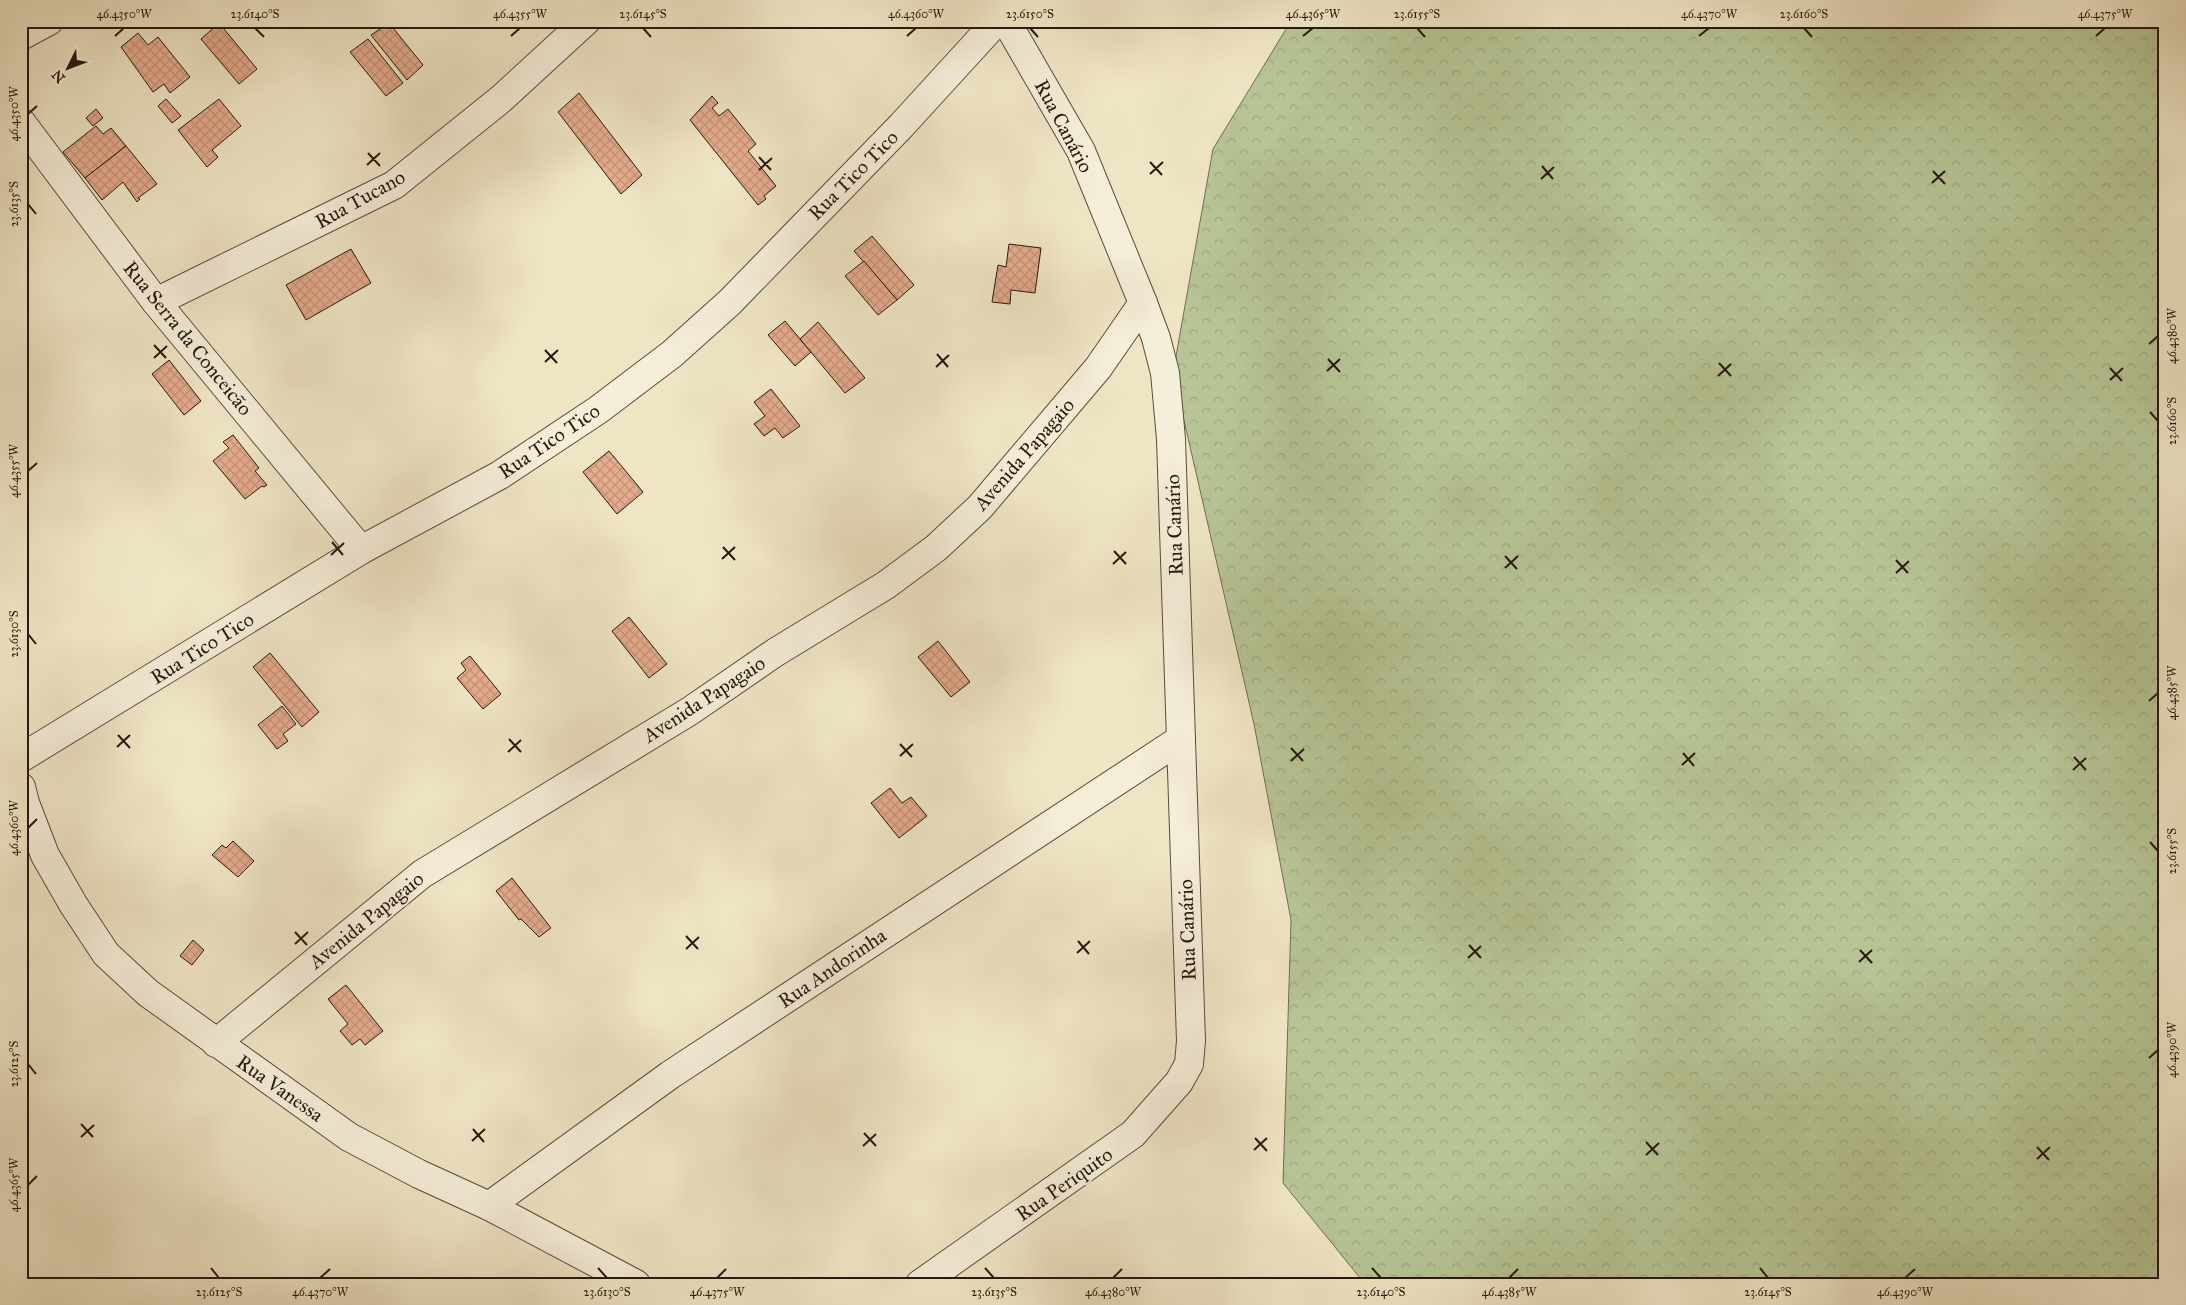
<svg xmlns="http://www.w3.org/2000/svg" width="2186" height="1305" viewBox="0 0 2186 1305" font-family="'IM FELL Great Primer',serif">
  <style>
    .forest { fill: url(#forest-crowns); stroke: #6f6e52 }
    .building { fill: url(#building-cross-hatch); stroke: #27170f }
    .lines { fill: none; stroke-linecap: round; stroke-linejoin: round }
    .street-casing { stroke: #594a3c; stroke-width: 30 }
    .street { stroke: #f5eed9; stroke-width: 28 }
    .ticks { fill: none; stroke: #27170f; stroke-width: 2 }
    .labels { text-anchor: middle; stroke-width: 4; stroke-linejoin: round; paint-order: stroke }
    .street-label { font-size: 20px; fill: #27170f; stroke: #f5eed9 }
    .neatline { fill: none; stroke: #27170f; stroke-width: 2 }
    .ticks-label { font-size: 12px; text-anchor: middle; fill: #27170f }
  </style>
  <defs>
    <pattern id="forest-crowns" width="20" height="18" patternUnits="userSpaceOnUse" patternTransform="scale(1.25)"><rect width="20" height="18" fill="#b7c596"/><path d="M2 6a3 3 0 1 1 6 0M12 15a3 3 0 1 1 6 0" fill="none" stroke="#9da880"/></pattern>
    <pattern id="building-cross-hatch" width="8" height="8" patternUnits="userSpaceOnUse" patternTransform="scale(1.25)"><rect width="8" height="8" fill="#e4ab8c"/><path d="M0 0l8 8M0 8l8-8" fill="none" stroke="#c49278"/></pattern>
  </defs>
  <rect width="100%" height="100%" fill="#efe5c5"/>
  <filter id="stains"><feTurbulence type="fractalNoise" baseFrequency=".004" numOctaves="4"/><feColorMatrix values="0 0 0 0 .2 0 0 0 0 .09 0 0 0 0 .02 0 0 0 .5 -.17"/></filter>
  <radialGradient id="worn" r=".72"><stop offset=".6" stop-color="#630" stop-opacity="0"/><stop offset="1" stop-color="#630" stop-opacity=".3"/></radialGradient>
  <path class="forest" d="M1291 21H2165V1284H1365L1283 1183 1291 920 1254 724 1173 373 1213 149Z"/>
  <g class="building">
    <path d="M219 23 257 69 239 84 201 39Z"/>
    <path d="M389 23 423 65 407 80 371 35Z"/>
    <path d="M138 33 148 45 158 37 190 77 170 93 164 84 153 92 121 47Z"/>
    <path d="M368 39 403 83 386 96 350 52Z"/>
    <path d="M579 93 642 175 621 194 558 112Z"/>
    <path d="M712 96 718 103 712 108 719 116 728 109 756 144 748 151 776 186 764 196 766 199 758 205 690 120Z"/>
    <path d="M166 99 181 116 172 123 158 106Z"/>
    <path d="M219 99 241 126 212 150 218 157 207 167 178 130Z"/>
    <path d="M96 109 103 118 93 126 86 118Z"/>
    <path d="M96 126 103 134 111 128 126 146 85 178 63 152Z"/>
    <path d="M126 146 157 184 138 198 140 199 137 202 123 182 102 200 85 178Z"/>
    <path d="M872 236 914 285 897 300 854 251Z"/>
    <path d="M1009 244 1041 248 1035 293 1011 290 1010 304 992 302 998 265 1006 267Z"/>
    <path d="M351 249 371 283 306 320 286 285Z"/>
    <path d="M864 261 897 300 878 315 845 276Z"/>
    <path d="M785 321 811 352 795 366 768 335Z"/>
    <path d="M818 322 865 378 845 393 800 339Z"/>
    <path d="M169 360 201 401 184 415 152 374Z"/>
    <path d="M771 389 800 426 783 438 775 428 764 436 754 424 765 416 754 402Z"/>
    <path d="M233 435 259 468 255 471 267 485 264 487 262 486 245 499 213 461 229 448 223 442Z"/>
    <path d="M609 451 643 492 617 514 583 472Z"/>
    <path d="M629 617 667 664 649 678 612 631Z"/>
    <path d="M938 641 970 682 951 697 918 657Z"/>
    <path d="M270 653 319 712 302 727 253 667Z"/>
    <path d="M470 656 501 694 483 709 457 678 466 670 461 663Z"/>
    <path d="M282 706 296 724 283 734 288 741 277 749 258 725Z"/>
    <path d="M890 788 902 803 911 797 927 816 899 838 871 803Z"/>
    <path d="M233 841 254 861 238 877 212 855 222 845 226 848Z"/>
    <path d="M512 878 551 928 539 937 521 919 519 920 496 891Z"/>
    <path d="M193 940 204 950 192 965 180 956Z"/>
    <path d="M346 985 383 1031 365 1045 360 1039 352 1045 340 1031 348 1024 328 999Z"/>
  </g>
  <g class="lines">
    <g class="street-casing">
      <g id="street">
        <path d="M21 36 49 21"/>
        <path d="M21 122 156 302 361 550"/>
        <path d="M156 302 394 185 501 99 586 21"/>
        <path d="M21 758 361 550 500 475 598 410 672 354 730 302 902 125 997 21"/>
        <path d="M21 787 25 803 45 855 73 904 106 954 148 993 349 1137 419 1174 489 1206 636 1284"/>
        <path d="M216 1043 422 874 690 711 776 652 886 585 936 548 980 507 1098 368 1143 303"/>
        <path d="M489 1206 670 1075 1181 739"/>
        <path d="M920 1284 1133 1134 1179 1082 1189 1064 1191 1041 1171 439 1165 373 1156 338 1143 303 1081 151 1006 21"/>
      </g>
    </g>
    <use href="#street" class="street"/>
  </g>
  <path class="ticks" d="M255 28 264 37M643 28 651 37M1030 28 1038 37M1417 28 1425 37M1804 28 1812 37M115 36 124 28M511 36 520 28M907 36 916 28M1303 36 1313 28M1699 36 1709 28M2096 36 2105 28M28 114 37 106M368 153 380 166M759 157 771 170M1150 162 1162 175M367 165 380 153M1542 166 1553 179M759 170 772 158M1933 171 1945 184M1150 174 1163 162M1541 179 1554 167M1932 183 1945 171M28 204 36 214M2149 344 2158 336M154 345 166 358M545 350 557 363M937 354 948 367M154 358 167 346M1328 359 1340 372M545 362 558 350M1719 363 1731 376M936 367 949 355M2110 368 2122 381M1327 371 1340 359M1718 376 1731 364M2110 380 2123 368M2150 412 2158 421M28 471 37 463M332 542 343 555M723 547 735 560M1114 551 1126 564M331 555 344 543M1505 556 1517 569M722 559 735 547M1896 560 1908 573M1113 564 1126 552M1505 568 1518 556M1896 573 1909 561M28 634 36 644M2149 701 2158 693M118 735 130 748M509 739 521 752M900 744 912 757M117 747 130 735M1291 748 1303 761M508 752 521 740M1683 753 1694 766M900 756 913 744M2074 757 2086 770M1291 761 1304 749M1682 765 1695 753M2073 770 2086 758M28 828 37 819M2150 842 2158 851M295 932 307 945M686 936 698 949M1078 941 1089 954M295 944 308 932M1469 945 1481 958M686 949 699 937M1860 950 1872 963M1077 953 1090 941M1468 958 1481 946M1859 962 1872 950M2149 1058 2158 1050M28 1064 36 1074M81 1124 93 1137M473 1129 484 1142M864 1133 876 1146M81 1137 94 1125M1255 1138 1267 1151M472 1141 485 1129M1646 1142 1658 1155M863 1146 876 1134M2037 1147 2049 1160M1254 1150 1267 1138M1646 1155 1659 1143M2037 1159 2050 1147M28 1185 37 1176M211 1268 219 1278M598 1268 607 1278M985 1268 994 1278M1372 1268 1381 1278M1760 1268 1768 1278M320 1278 330 1269M717 1278 726 1269M1113 1278 1122 1269M1509 1278 1518 1269M1905 1278 1915 1269"/>
  <g class="labels">
    <g class="street-label">
      <text transform="translate(1064 126) rotate(62)" y="7">Rua Canário</text>
      <text transform="translate(853 175) rotate(-45)" y="7">Rua Tico Tico</text>
      <text transform="translate(360 199) rotate(-29)" y="7">Rua Tucano</text>
      <text transform="translate(188 338) rotate(51)" y="7">Rua Serra da Conceicão</text>
      <text transform="translate(549 441) rotate(-34)" y="7">Rua Tico Tico</text>
      <text transform="translate(1024 454) rotate(-49)" y="7">Avenida Papagaio</text>
      <text transform="translate(1174 525) rotate(-92)" y="7">Rua Canário</text>
      <text transform="translate(202 648) rotate(-32)" y="7">Rua Tico Tico</text>
      <text transform="translate(704 699) rotate(-33)" y="7">Avenida Papagaio</text>
      <text transform="translate(366 920) rotate(-39)" y="7">Avenida Papagaio</text>
      <text transform="translate(1187 930) rotate(-92)" y="7">Rua Canário</text>
      <text transform="translate(832 968) rotate(-34)" y="7">Rua Andorinha</text>
      <text transform="translate(280 1088) rotate(35)" y="7">Rua Vanessa</text>
      <text transform="translate(1064 1184) rotate(-35)" y="7">Rua Periquito</text>
    </g>
  </g>
  <rect width="2186" height="1305" fill="none" stroke="#efe5c5" stroke-width="55"/>
  <g transform="translate(68 68) rotate(228)" stroke="#f5eed9" stroke-width="4" paint-order="stroke">
  <path d="M0-4L9 19L0 12L-9 19Z" fill="#27170f"/>
  <text y="-8" font-size="14" font-weight="bold" text-anchor="middle" fill="#27170f">N</text>
  </g>
  <rect x="28" y="28" width="2130" height="1250" class="neatline"/>
  <g class="ticks-label">
    <text x="124" y="18">46.4350°W</text>
    <text x="255" y="18">23.6140°S</text>
    <text x="520" y="18">46.4355°W</text>
    <text x="643" y="18">23.6145°S</text>
    <text x="916" y="18">46.4360°W</text>
    <text x="1030" y="18">23.6150°S</text>
    <text x="1313" y="18">46.4365°W</text>
    <text x="1417" y="18">23.6155°S</text>
    <text x="1709" y="18">46.4370°W</text>
    <text x="1804" y="18">23.6160°S</text>
    <text x="2105" y="18">46.4375°W</text>
    <text transform="translate(14 114) rotate(-90)" y="4">46.4350°W</text>
    <text transform="translate(14 204) rotate(-90)" y="4">23.6135°S</text>
    <text transform="translate(2172 336) rotate(-90)" y="4">46.4380°W</text>
    <text transform="translate(2172 421) rotate(-90)" y="4">23.6160°S</text>
    <text transform="translate(14 471) rotate(-90)" y="4">46.4355°W</text>
    <text transform="translate(14 634) rotate(-90)" y="4">23.6130°S</text>
    <text transform="translate(2172 693) rotate(-90)" y="4">46.4385°W</text>
    <text transform="translate(14 828) rotate(-90)" y="4">46.4360°W</text>
    <text transform="translate(2172 851) rotate(-90)" y="4">23.6155°S</text>
    <text transform="translate(2172 1050) rotate(-90)" y="4">46.4390°W</text>
    <text transform="translate(14 1064) rotate(-90)" y="4">23.6125°S</text>
    <text transform="translate(14 1185) rotate(-90)" y="4">46.4365°W</text>
    <text x="219" y="1296">23.6125°S</text>
    <text x="320" y="1296">46.4370°W</text>
    <text x="607" y="1296">23.6130°S</text>
    <text x="717" y="1296">46.4375°W</text>
    <text x="994" y="1296">23.6135°S</text>
    <text x="1113" y="1296">46.4380°W</text>
    <text x="1381" y="1296">23.6140°S</text>
    <text x="1509" y="1296">46.4385°W</text>
    <text x="1768" y="1296">23.6145°S</text>
    <text x="1905" y="1296">46.4390°W</text>
  </g>
  <rect width="100%" height="100%" filter="url(#stains)"/>
  <rect width="100%" height="100%" fill="url(#worn)"/>
</svg>
